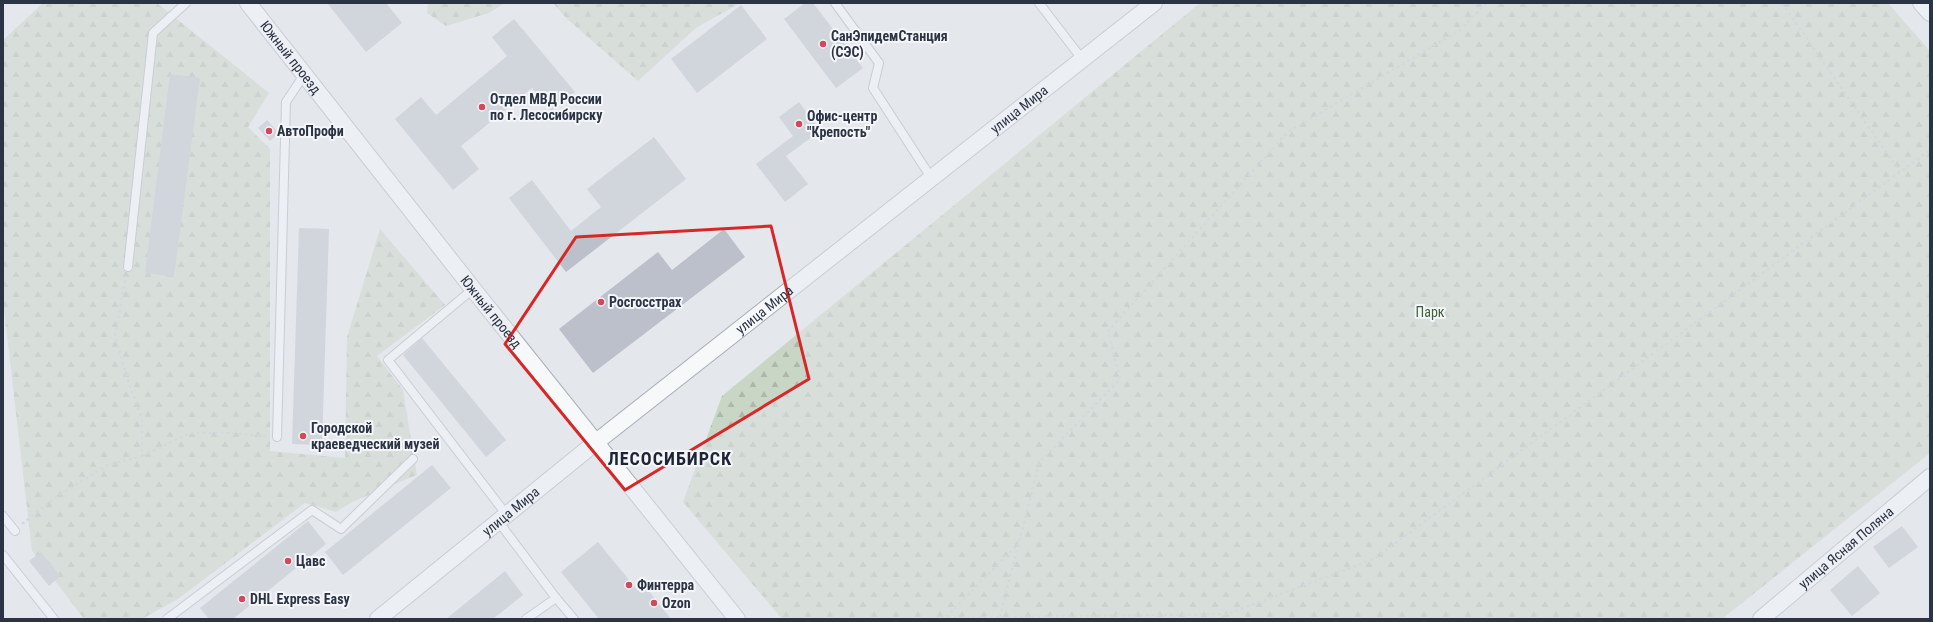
<svg xmlns="http://www.w3.org/2000/svg" width="1933" height="622" viewBox="0 0 1933 622" font-family="'Roboto Condensed',sans-serif">
  <style>
    .forest { fill: url(#forest-firs) }
    .building { fill: #bbc0ca }
    .lines { fill: none; stroke-linecap: round; stroke-linejoin: round }
    .lane-casing { stroke: #a9aeb7; stroke-width: 10 }
    .street-casing { stroke: #a9aeb7; stroke-width: 18 }
    .path { stroke: #c2c5cb; stroke-width: 2.5; stroke-dasharray: 3 3; stroke-linecap: butt }
    .lane { stroke: #f7f8fa; stroke-width: 8 }
    .street { stroke: #f7f8fa; stroke-width: 16 }
    .marked { fill: none; stroke: #d62828; stroke-width: 3; stroke-linejoin: round }
    .poi-dot { fill: #d1495b; stroke: #f4f6f9; stroke-width: 1.5 }
    .labels { text-anchor: middle; stroke-width: 4; stroke-linejoin: round; paint-order: stroke }
    .poi-label { font-size: 14px; font-weight: bold; fill: #2b3445; stroke: #f4f6f9; text-anchor: start }
    .street-label { font-size: 14px; fill: #2b3445; stroke: #f4f6f9 }
    .park-label { font-size: 14px; fill: #3f6138; stroke: #f4f6f9 }
    .district-label { font-size: 18px; font-weight: bold; letter-spacing: 1px; fill: #1d2536; stroke: #f4f6f9 }
  </style>
  <defs>
    <pattern id="forest-firs" width="22" height="20" patternUnits="userSpaceOnUse"><rect width="22" height="20" fill="#c9d6c5"/><path d="M5 1l3.5 6h-7zM16 11l3.5 6h-7z" fill="#adb8ab"/></pattern>
  </defs>
  <rect width="100%" height="100%" fill="#e4e7ec"/>
  <g class="forest">
    <path d="M43 3H157L269 93 248 127 270 149V451L345 458 347 337 380 229 445 305 377 356 403 390 417 475 352 502 336 512 305 503 178 599 142 619H84L32 551 3 301V40Z"/>
    <path d="M428 3H505L489 13 446 26 427 13Z"/>
    <path d="M553 3H740L696 28 638 81 566 18Z"/>
    <path d="M1200 3H1888L1930 51V453L1722 619H782L683 502 722 396Z"/>
  </g>
  <g class="building">
    <path d="M327 3H386L402 23 366 52Z"/>
    <path d="M805 3H813L863 68 836 88 784 19Z"/>
    <path d="M741 5 767 39 697 93 671 59Z"/>
    <path d="M514 19 575 92 551 111 532 88 461 146 479 169 453 190 395 119 421 97 436 115 507 56 492 37Z"/>
    <path d="M170 74 200 78 174 277 145 273Z"/>
    <path d="M799 102 820 131 786 156 808 184 785 202 756 164 793 136 779 117Z"/>
    <path d="M267 120 279 133 270 141 258 128Z"/>
    <path d="M654 137 686 179 566 272 509 198 532 180 571 231 601 207 587 189Z"/>
    <path d="M299 228 329 229 322 445 292 444Z"/>
    <path d="M724 229 745 257 593 373 559 329 658 252 672 270Z"/>
    <path d="M422 338 506 440 486 457 403 355Z"/>
    <path d="M432 465 451 488 343 575 325 552Z"/>
    <path d="M308 521 326 544 233 619H209L200 608Z"/>
    <path d="M1902 526 1918 547 1889 568 1873 547Z"/>
    <path d="M598 542 638 591 645 586 671 619H599L561 572Z"/>
    <path d="M41 552 60 576 49 586 29 561Z"/>
    <path d="M1858 566 1880 593 1852 616 1830 590Z"/>
    <path d="M505 571 523 595 493 619H446Z"/>
  </g>
  <g class="lines">
    <g class="lane-casing">
      <g id="lane">
        <path d="M835 3 879 63 873 88 932 179"/>
        <path d="M1039 3 1082 59"/>
        <path d="M128 267 153 33 186 3"/>
        <path d="M473 289 388 360 506 514"/>
        <path d="M277 437 286 102 304 75"/>
        <path d="M3 516 15 531"/>
        <path d="M498 521 556 598 526 619"/>
        <path d="M3 555 54 619"/>
        <path d="M556 598 574 619"/>
        <path d="M167 619 312 510 341 529 413 459"/>
      </g>
    </g>
    <g class="street-casing">
      <g id="street">
        <path id="s1" d="M248 3 473 289 737 619"/>
        <path d="M1921 3 1930 13"/>
        <path id="s2" d="M378 619 595 443 1154 3"/>
        <path id="s3" d="M1761 619 1930 477"/>
      </g>
    </g>
    <g class="path">
      <path d="M1782 3 1900 172"/>
      <path d="M142 456 190 433H229L266 436"/>
      <path d="M22 524 56 497 108 465 142 456V418L130 387 115 336 126 276"/>
      <path d="M946 617 1018 544"/>
      <path d="M1000 617 1039 463 1120 379 1108 331 1288 132 1460 30 1486 3"/>
      <path d="M942 619 946 618 1227 614 1374 559 1930 150"/>
      <path d="M1221 619 1226 614"/>
    </g>
    <use href="#lane" class="lane"/>
    <use href="#street" class="street"/>
  </g>
  <path d="M0 0H1933V622H0ZM771 226 809 379 625 490 505 344 576 237Z" fill="#e4e7ec" fill-opacity=".55" fill-rule="evenodd"/>
  <path class="marked" d="M771 226 809 379 625 490 505 344 576 237Z"/>
  <g class="poi-dot">
    <circle cx="823" cy="44" r="4"/>
    <circle cx="482" cy="107" r="4"/>
    <circle cx="799" cy="124" r="4"/>
    <circle cx="269" cy="131" r="4"/>
    <circle cx="601" cy="302" r="4"/>
    <circle cx="303" cy="436" r="4"/>
    <circle cx="288" cy="561" r="4"/>
    <circle cx="629" cy="585" r="4"/>
    <circle cx="242" cy="599" r="4"/>
    <circle cx="654" cy="603" r="4"/>
  </g>
  <g class="labels">
    <g class="poi-label">
      <text x="831" y="41">СанЭпидемСтанция<tspan x="831" dy="16">(СЭС)</tspan></text>
      <text x="490" y="104">Отдел МВД России<tspan x="490" dy="16">по г. Лесосибирску</tspan></text>
      <text x="807" y="121">Офис-центр<tspan x="807" dy="16">"Крепость"</tspan></text>
      <text x="277" y="136">АвтоПрофи</text>
      <text x="609" y="307">Росгосстрах</text>
      <text x="311" y="433">Городской<tspan x="311" dy="16">краеведческий музей</tspan></text>
      <text x="296" y="566">Цавс</text>
      <text x="637" y="590">Финтерра</text>
      <text x="250" y="604">DHL Express Easy</text>
      <text x="662" y="608">Ozon</text>
    </g>
    <g class="street-label">
      <text dy="5" stroke="none"><textPath href="#s1" startOffset="69">Южный проезд</textPath></text>
      <text dy="5" stroke="none"><textPath href="#s2" startOffset="819">улица Мира</textPath></text>
      <text dy="5" stroke="none"><textPath href="#s2" startOffset="495">улица Мира</textPath></text>
      <text dy="5" stroke="none"><textPath href="#s1" startOffset="393">Южный проезд</textPath></text>
      <text dy="5" stroke="none"><textPath href="#s2" startOffset="171">улица Мира</textPath></text>
      <text dy="5" stroke="none"><textPath href="#s3" startOffset="111">улица Ясная Поляна</textPath></text>
    </g>
    <g class="park-label">
      <text x="1430" y="317">Парк</text>
    </g>
    <g class="district-label">
      <text x="670" y="465">ЛЕСОСИБИРСК</text>
    </g>
  </g>
  <rect width="1933" height="622" fill="none" stroke="#2b3445" stroke-width="8"/>
</svg>
